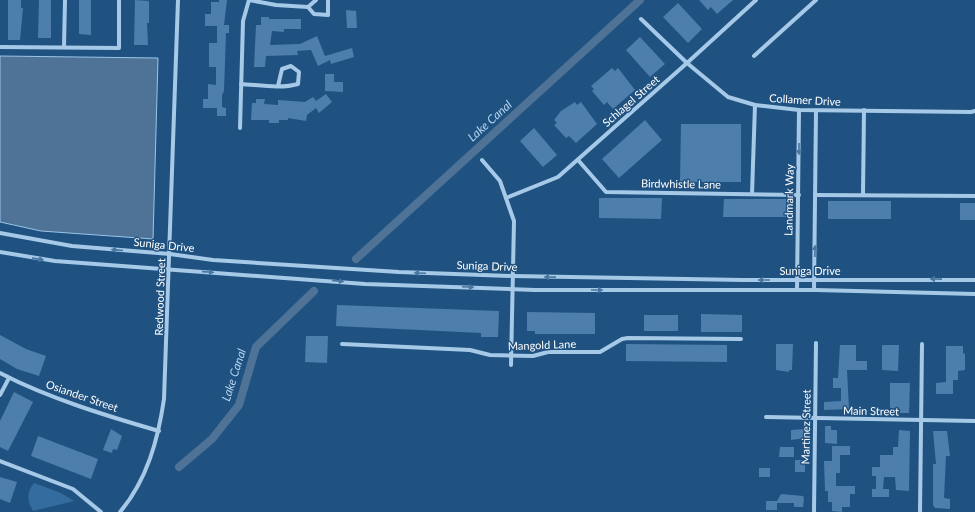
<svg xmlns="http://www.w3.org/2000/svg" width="975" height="512" viewBox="0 0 975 512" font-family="Lato,sans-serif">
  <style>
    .green { fill: #346ca0 }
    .water { fill: #4f7396; stroke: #9ac5ea }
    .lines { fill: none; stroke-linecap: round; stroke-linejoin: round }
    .canal { stroke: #4f7396; stroke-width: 8 }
    .building { fill: #4d7eac }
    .minor { stroke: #a6c9e8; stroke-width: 4 }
    .oneway { fill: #4876a0 }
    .labels { text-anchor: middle; stroke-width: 3; stroke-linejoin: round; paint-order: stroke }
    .street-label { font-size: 11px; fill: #fff; stroke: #205281 }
    .water-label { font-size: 12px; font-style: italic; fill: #b2d3f0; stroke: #205281 }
  </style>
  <rect width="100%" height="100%" fill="#205281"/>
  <path class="green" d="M34 483 61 493 74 501 33 511C27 501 26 493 34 483Z"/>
  <path class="water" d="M0 56 158 58 153 239 41 231 0 222Z"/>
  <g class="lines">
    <g class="canal">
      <path d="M356 259 640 0"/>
      <path d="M179 467 212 439 239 405 256 347 314 291"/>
    </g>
  </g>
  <g class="building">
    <path d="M8 0H21V8H23L20 40H8Z"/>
    <path d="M39 0H51V38H38Z"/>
    <path d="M79 0H91V35L79 34Z"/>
    <path d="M135 0 149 1V23H147L148 45H134Z"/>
    <path d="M219 0H227L224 25H229V33H226L224 91 222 95V107L226 108V116H217V108H203V99H208V84L216 85V67H209V43H217V26H205V14H211V2H219Z"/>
    <path d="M699 0H733L717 14 711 7 708 10Z"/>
    <path d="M678 3 702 29 688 43 663 17Z"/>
    <path d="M346 10 356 11 357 28H347Z"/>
    <path d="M261 17H269V19H301V29H284V32L272 31 270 45 300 44 317 36 325 56 352 48 354 57 331 64 330 60 318 66 311 50 297 51 298 55 266 56 265 67H254L256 25H261Z"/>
    <path d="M640 37 665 64 650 77 626 50Z"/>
    <path d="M612 68 615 71 618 68 635 90 613 109 607 102 604 105 592 91 594 89 591 86Z"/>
    <path d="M325 74H334V82H343V92L325 91Z"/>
    <path d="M326 94 332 102 319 113 316 108 307 115 306 121 288 118V120H279V123H269V120H251L252 103H256V99H265L264 104 278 105V100L305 102 313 97 316 101Z"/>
    <path d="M575 102 577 105 581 102 597 124 576 143 569 136 566 138 554 125 557 123 554 120 561 111Z"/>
    <path d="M645 120 662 140 619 178 602 159Z"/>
    <path d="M681 124H741V182H680Z"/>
    <path d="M534 128 557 155 543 167 520 141Z"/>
    <path d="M599 198H662L661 219 599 218Z"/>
    <path d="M724 199H786V217H723Z"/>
    <rect x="828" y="201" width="63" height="18"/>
    <rect x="960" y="203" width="15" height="17"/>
    <path d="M337 305 499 311 498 337H481V333L336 326Z"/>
    <path d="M527 312 595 313V334H535V331H527Z"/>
    <path d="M701 314 742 315V332H701Z"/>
    <rect x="644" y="315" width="34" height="16"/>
    <path d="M0 335 26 349 46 356 39 376 17 369 0 359Z"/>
    <path d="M306 336H328L327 363 305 362Z"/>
    <path d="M626 344 727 345V362L626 361Z"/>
    <path d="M776 344H793L792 370H789V372L776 370Z"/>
    <path d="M840 345H856V361H867V370H847L849 409 824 410V402L841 401V388H833V378H838Z"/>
    <path d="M882 345H899L898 371 882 370Z"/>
    <path d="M946 346H963V353L965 354V370L958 371V380H953V394H936V383L946 382Z"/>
    <path d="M890 383H910L909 413H900L899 408H890Z"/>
    <path d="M14 392 33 402 8 451 0 447V421Z"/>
    <path d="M825 426H831V430H837V444L825 443Z"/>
    <path d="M111 429 122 436 117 450 113 449 112 453 103 450Z"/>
    <path d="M805 429V438L791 440V430Z"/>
    <path d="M899 430 910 431 909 491 896 490 895 477H884L883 489H889V497H872V489H876V476H872V467H880V455H893V447H898Z"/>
    <path d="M933 431H947L950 456H946L944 498 950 499V509L935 508 933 505V464H936Z"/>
    <path d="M38 436 98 459 91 479 31 456Z"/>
    <path d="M832 446H850V455H840V473H836V486H855V494H850V507H842V512L832 511V502H828V491H825L824 461H832Z"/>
    <path d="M780 447H794V457H779Z"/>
    <rect x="795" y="460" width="10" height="12"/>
    <rect x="759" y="468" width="11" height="9"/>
    <path d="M0 477 17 482 10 503 0 499Z"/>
    <path d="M781 494 803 496 804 499 803 507H794V503H777V510H766V501H777Z"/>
  </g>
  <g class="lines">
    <g class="minor">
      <path d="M249 0 276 5 308 7 316 0"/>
      <path d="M308 7 314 14 328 15V0"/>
      <path d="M641 19 687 63 728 97 755 105 799 110 971 112 975 111"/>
      <path d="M0 47 119 48V0"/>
      <path d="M64 47 65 0"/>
      <path d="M754 56 816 0"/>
      <path d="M241 84C259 85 281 89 298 84L299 72 291 66 282 69 278 86"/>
      <path d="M240 128 243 21 249 0"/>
      <path d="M482 160 500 181 514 221 511 365"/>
      <path d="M578 160 606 192 799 195"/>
      <path d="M752 194 755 105"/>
      <path d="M815 195 975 196"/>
      <path d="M863 195 864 110"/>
      <path d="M506 198 558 177 687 63 756 0"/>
      <path d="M0 233 72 246 170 254 213 260 399 272 513 276 743 280H975"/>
      <path d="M0 252 55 261 365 284 535 290H816L975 294"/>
      <path d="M797 290 799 110"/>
      <path d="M814 290 816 111"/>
      <path d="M342 344 470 350 490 355 533 356 548 352H600L622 339 628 338 741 339"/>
      <path d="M0 373C48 398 107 416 159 431"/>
      <path d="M0 395 9 378"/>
      <path d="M766 417 975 421"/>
      <path d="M0 461 73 489 101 512"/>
      <path d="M120 512C147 480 158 440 164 399L178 0"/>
      <path d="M814 512 816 343"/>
      <path d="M920 512 922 344"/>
    </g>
  </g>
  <defs><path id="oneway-solid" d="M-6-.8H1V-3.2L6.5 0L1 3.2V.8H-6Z"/></defs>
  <g class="oneway">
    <use href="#oneway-solid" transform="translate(799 149) rotate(90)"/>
    <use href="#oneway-solid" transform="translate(117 250) rotate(-175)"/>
    <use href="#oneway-solid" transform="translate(815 251) rotate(-89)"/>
    <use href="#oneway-solid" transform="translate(38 259) rotate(8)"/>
    <use href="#oneway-solid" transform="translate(208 272) rotate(4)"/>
    <use href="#oneway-solid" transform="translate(420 273) rotate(-178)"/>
    <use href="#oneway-solid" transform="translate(550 277) rotate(-179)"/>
    <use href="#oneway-solid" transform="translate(936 279) rotate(-179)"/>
    <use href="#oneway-solid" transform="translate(764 280) rotate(-180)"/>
    <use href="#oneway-solid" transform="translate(338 281) rotate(5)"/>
    <use href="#oneway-solid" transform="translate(468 287) rotate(3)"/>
    <use href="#oneway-solid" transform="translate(597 290)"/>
  </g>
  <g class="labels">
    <g class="street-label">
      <text transform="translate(805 100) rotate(3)" y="4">Collamer Drive</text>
      <text transform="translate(631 101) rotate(-41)" y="4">Schlagel Street</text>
      <text transform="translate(681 184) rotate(1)" y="4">Birdwhistle Lane</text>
      <text transform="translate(789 200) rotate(-89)" y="4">Landmark Way</text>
      <text transform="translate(164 245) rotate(6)" y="4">Suniga Drive</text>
      <text transform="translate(487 266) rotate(2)" y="4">Suniga Drive</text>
      <text x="810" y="275">Suniga Drive</text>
      <text transform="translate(160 297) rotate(-88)" y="4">Redwood Street</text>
      <text transform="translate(542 345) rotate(-2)" y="4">Mangold Lane</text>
      <text transform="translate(82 396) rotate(19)" y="4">Osiander Street</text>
      <text transform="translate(871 411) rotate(1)" y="4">Main Street</text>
      <text transform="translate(806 427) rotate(-89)" y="4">Martinez Street</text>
    </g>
    <g class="water-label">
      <text transform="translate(490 121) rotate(-42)" y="4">Lake Canal</text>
      <text transform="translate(234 375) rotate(-72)" y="4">Lake Canal</text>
    </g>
  </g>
</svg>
